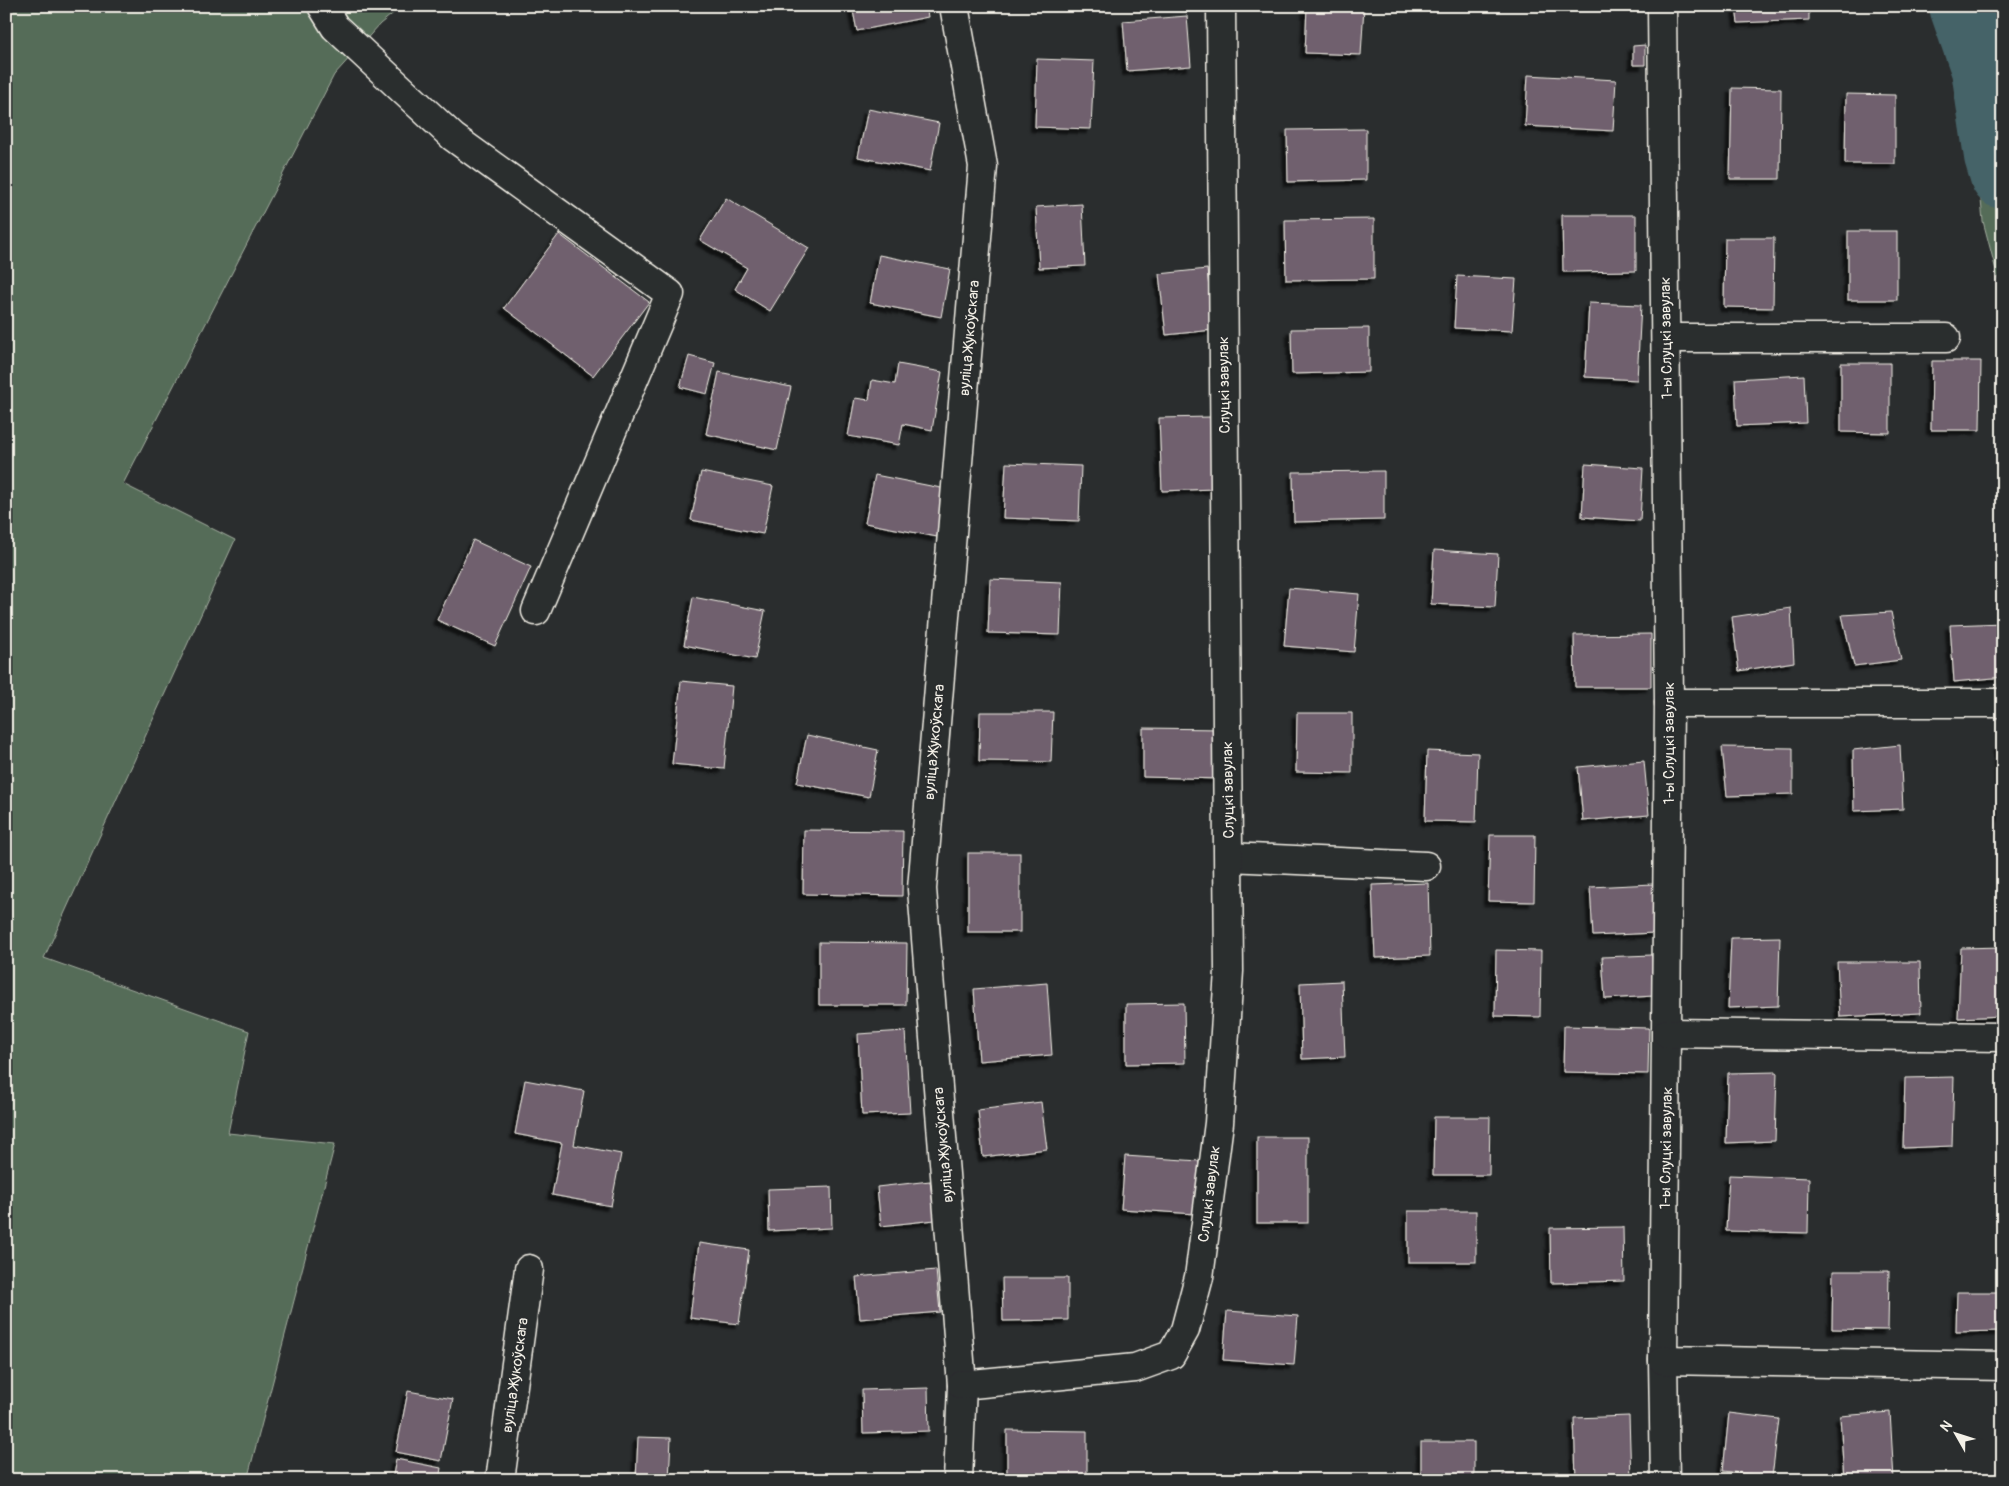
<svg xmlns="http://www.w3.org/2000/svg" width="2009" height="1486" viewBox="0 0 2009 1486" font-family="Pangolin,sans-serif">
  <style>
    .green { fill: #556c59; stroke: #a4aea0 }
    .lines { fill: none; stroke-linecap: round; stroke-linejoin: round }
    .river { stroke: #456368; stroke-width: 66 }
    .building { fill: #70616e; stroke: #f4f1e8; filter: url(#shadow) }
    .minor-casing { stroke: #f4f1e8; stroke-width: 31 }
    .minor { stroke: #2a2d2e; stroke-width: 28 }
    .labels { text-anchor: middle; stroke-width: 4; stroke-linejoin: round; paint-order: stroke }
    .street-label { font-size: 15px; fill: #f4f1e8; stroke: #2a2d2e }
  </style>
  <defs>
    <filter id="shadow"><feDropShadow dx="-4.5" dy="4.5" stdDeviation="1" flood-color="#0009"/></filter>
  </defs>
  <rect width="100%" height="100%" fill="#2a2d2e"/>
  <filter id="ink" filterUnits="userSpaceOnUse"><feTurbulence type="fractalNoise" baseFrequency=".02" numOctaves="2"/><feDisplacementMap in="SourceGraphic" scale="10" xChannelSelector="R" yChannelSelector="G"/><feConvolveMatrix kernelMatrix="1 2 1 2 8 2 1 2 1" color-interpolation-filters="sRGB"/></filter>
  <g filter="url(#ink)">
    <g class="green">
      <path d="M6 6H402L380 24 334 75 123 484 235 540 44 958 249 1031 228 1133 335 1144 247 1480H6Z"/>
      <path d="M2003 143V297L1983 221 1977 158Z"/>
    </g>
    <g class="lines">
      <path class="river" d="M1962 6 1984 69 1997 156 2003 176"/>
    </g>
    <g class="building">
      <path d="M852 6H926L928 17 857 31Z"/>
      <path d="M1307 6H1364L1361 55 1305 53Z"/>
      <path d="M1736 6H1809V20L1738 23Z"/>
      <path d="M1187 16 1191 66 1127 71 1123 21Z"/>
      <path d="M1645 45V65H1633V46Z"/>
      <path d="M1037 59 1094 61 1091 129 1035 127Z"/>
      <path d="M1528 75 1616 80 1613 131 1525 126Z"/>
      <path d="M1732 88 1781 89 1780 179H1730Z"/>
      <path d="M1846 94 1895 95V164H1845Z"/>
      <path d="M868 109 939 123 930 171 858 157Z"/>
      <path d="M1366 129V180L1288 182 1287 130Z"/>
      <path d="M726 198 809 248 770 311 735 289 747 268 700 240Z"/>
      <path d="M1082 204 1085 266 1039 268 1036 207Z"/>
      <path d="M1562 215H1636V271L1563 272Z"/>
      <path d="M1374 219V279L1286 280 1285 220Z"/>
      <rect x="1848" y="231" width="49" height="69"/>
      <path d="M559 234 649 302 593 376 504 308Z"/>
      <path d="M1725 238H1774L1773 308 1724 307Z"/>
      <path d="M879 255 950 269 941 317 870 303Z"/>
      <path d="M1207 269 1213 330 1166 335 1159 274Z"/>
      <path d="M1457 276 1516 279 1512 331 1454 328Z"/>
      <path d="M1589 303 1641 305 1637 380 1585 377Z"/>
      <path d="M1369 328V372L1292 374 1291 329Z"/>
      <path d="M689 356 715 363 707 394 680 387Z"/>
      <path d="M1932 361H1981L1980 430H1931Z"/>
      <path d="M1841 363H1890V433L1841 432Z"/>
      <path d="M898 364 942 372 932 430 903 424 899 445 848 436 855 398 869 400 872 380 895 384Z"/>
      <path d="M719 372 791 387 777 450 706 434Z"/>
      <path d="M1804 375 1806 423 1737 426 1735 379Z"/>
      <path d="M1211 417 1214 489 1162 491 1159 418Z"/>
      <path d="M1006 463 1081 466 1079 521 1003 518Z"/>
      <path d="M1585 464 1643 468 1640 521 1582 517Z"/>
      <path d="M1384 471V520L1294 522 1293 472Z"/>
      <path d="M701 472 773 486 763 534 691 520Z"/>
      <path d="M875 475 946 489 937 537 865 523Z"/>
      <path d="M473 540 531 567 495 646 437 620Z"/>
      <path d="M1434 550 1498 554 1495 607 1431 604Z"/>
      <path d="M990 579 1062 582 1060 635 988 633Z"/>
      <path d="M1289 588 1359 594 1354 652 1284 646Z"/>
      <path d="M693 597 765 611 755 659 684 645Z"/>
      <path d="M1791 608 1794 662 1739 671 1732 617Z"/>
      <path d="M1891 612 1901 660 1854 666 1842 615Z"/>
      <path d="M2003 623V677L1954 682 1950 625Z"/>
      <path d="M1651 634V687H1575L1574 635Z"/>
      <path d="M681 681 732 686 724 769 672 764Z"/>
      <path d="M980 712H1053L1051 762 979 761Z"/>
      <path d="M1297 713H1352V773L1296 772Z"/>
      <path d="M1143 728 1222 729 1221 779 1143 777Z"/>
      <path d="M807 735 878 750 869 797 797 783Z"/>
      <path d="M1900 745 1903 809 1854 811 1853 750Z"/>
      <path d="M1998 746H2003V817H2002Z"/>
      <path d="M1722 747 1793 748V794L1727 796Z"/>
      <path d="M1427 751 1478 753 1476 822 1425 821Z"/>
      <path d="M1644 761 1649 815 1583 821 1578 767Z"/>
      <path d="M804 830 903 831 902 896 803 894Z"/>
      <path d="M1490 835H1535L1534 902 1488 901Z"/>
      <rect x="968" y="853" width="52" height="79"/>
      <path d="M1428 883 1430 956 1375 958 1372 885Z"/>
      <path d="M1653 884 1655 933 1593 936 1590 887Z"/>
      <path d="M1780 937 1778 1006 1728 1008 1731 938Z"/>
      <path d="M819 942 907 943 906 1005H819Z"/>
      <path d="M2003 947V1016L1958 1018 1961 948Z"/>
      <path d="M1496 950 1541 951 1540 1017 1495 1016Z"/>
      <path d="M1652 955 1654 996 1605 999 1602 957Z"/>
      <path d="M1837 962H1920L1921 1013 1840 1017Z"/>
      <path d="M1342 981 1345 1057 1302 1059 1300 983Z"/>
      <path d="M1047 983 1052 1055 979 1061 974 989Z"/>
      <path d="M1184 1003 1185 1063 1126 1064V1004Z"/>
      <path d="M1564 1026 1649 1028 1648 1074 1563 1072Z"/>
      <path d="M905 1031 910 1113 862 1115 858 1034Z"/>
      <path d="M1777 1072 1775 1141 1726 1143 1728 1073Z"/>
      <path d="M1954 1077 1952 1146 1903 1148 1905 1078Z"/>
      <path d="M525 1080 584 1091 574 1145 621 1154 611 1206 552 1195 562 1143 515 1134Z"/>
      <path d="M1041 1102 1047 1149 983 1157 978 1110Z"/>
      <path d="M1434 1117H1490L1489 1175H1433Z"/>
      <rect x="1257" y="1137" width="51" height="86"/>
      <path d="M1125 1156 1199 1161 1195 1214 1121 1209Z"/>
      <path d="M1729 1175 1809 1178 1808 1233 1726 1231Z"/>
      <path d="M930 1181 935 1220 881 1226 877 1187Z"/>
      <path d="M831 1187 832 1228 769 1231 768 1189Z"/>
      <rect x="1408" y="1211" width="68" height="51"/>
      <path d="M1623 1227 1624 1281 1551 1283 1550 1228Z"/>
      <path d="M699 1243 749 1250 739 1324 690 1318Z"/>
      <path d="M936 1270 940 1312 860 1319 856 1277Z"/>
      <path d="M1833 1271H1889L1888 1330 1832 1329Z"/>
      <path d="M1002 1278H1068V1320L1003 1321Z"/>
      <path d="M1957 1292H2003V1331L1956 1332Z"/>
      <path d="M1227 1311 1298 1316 1294 1365 1223 1360Z"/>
      <path d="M928 1388 929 1431 863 1433 862 1390Z"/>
      <path d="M408 1391 453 1399 441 1461 396 1452Z"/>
      <path d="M1890 1412 1894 1480H1844L1840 1416Z"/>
      <path d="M1729 1413 1779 1419 1772 1477 1723 1471Z"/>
      <path d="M1629 1416 1631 1480H1576L1574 1418Z"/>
      <path d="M1007 1430 1087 1431V1477L1007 1476Z"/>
      <path d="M638 1437 671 1438 669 1480H636Z"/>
      <rect x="1421" y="1442" width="53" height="38"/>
      <path d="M396 1459 441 1468 439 1480H392Z"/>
      <path d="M1558 1472V1480H1503V1474Z"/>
    </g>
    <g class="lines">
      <g class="minor-casing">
        <g id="minor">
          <path d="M322 6 335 27 453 137 670 294 536 611"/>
          <path d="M954 6 983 166 922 889 962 1385 958 1480"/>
          <path d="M1662 6 1669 703 1663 1360 1665 1480"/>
          <path d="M1666 338H1946"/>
          <path d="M1669 703H2003"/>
          <path d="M1229 857 1426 866"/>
          <path d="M1667 1033 2003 1037"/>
          <path d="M1663 1360 2003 1366"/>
          <path d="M962 1385 1135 1368 1171 1355 1185 1330 1199 1277 1219 1123 1229 971 1221 6"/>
          <path d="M500 1480 529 1269"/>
        </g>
      </g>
      <use href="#minor" class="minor"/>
    </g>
  </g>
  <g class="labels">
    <g class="street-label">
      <text transform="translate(969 338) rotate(-85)" y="5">вуліца Жукоўскага</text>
      <text transform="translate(1666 338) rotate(-91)" y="5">1-ы Слуцкі завулак</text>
      <text transform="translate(1224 385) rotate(-91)" y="5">Слуцкі завулак</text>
      <text transform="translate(934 742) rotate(-85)" y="5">вуліца Жукоўскага</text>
      <text transform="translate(1669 743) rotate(-90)" y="5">1-ы Слуцкі завулак</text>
      <text transform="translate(1228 790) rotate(-91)" y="5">Слуцкі завулак</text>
      <text transform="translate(943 1145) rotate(-95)" y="5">вуліца Жукоўскага</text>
      <text transform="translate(1666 1148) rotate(-89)" y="5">1-ы Слуцкі завулак</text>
      <text transform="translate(1209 1194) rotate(-83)" y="5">Слуцкі завулак</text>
      <text transform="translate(515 1375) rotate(-82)" y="5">вуліца Жукоўскага</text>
    </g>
  </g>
  <rect width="2009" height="1486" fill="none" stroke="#2a2d2e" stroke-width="25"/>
  <rect x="12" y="12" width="1984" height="1461" fill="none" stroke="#f4f1e8" stroke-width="2" filter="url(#ink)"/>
  <g transform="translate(1956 1434) rotate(309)" stroke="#2a2d2e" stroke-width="4" paint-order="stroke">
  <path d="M0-4L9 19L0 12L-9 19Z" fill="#f4f1e8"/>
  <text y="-8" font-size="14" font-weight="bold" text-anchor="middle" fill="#f4f1e8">N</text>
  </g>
</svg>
